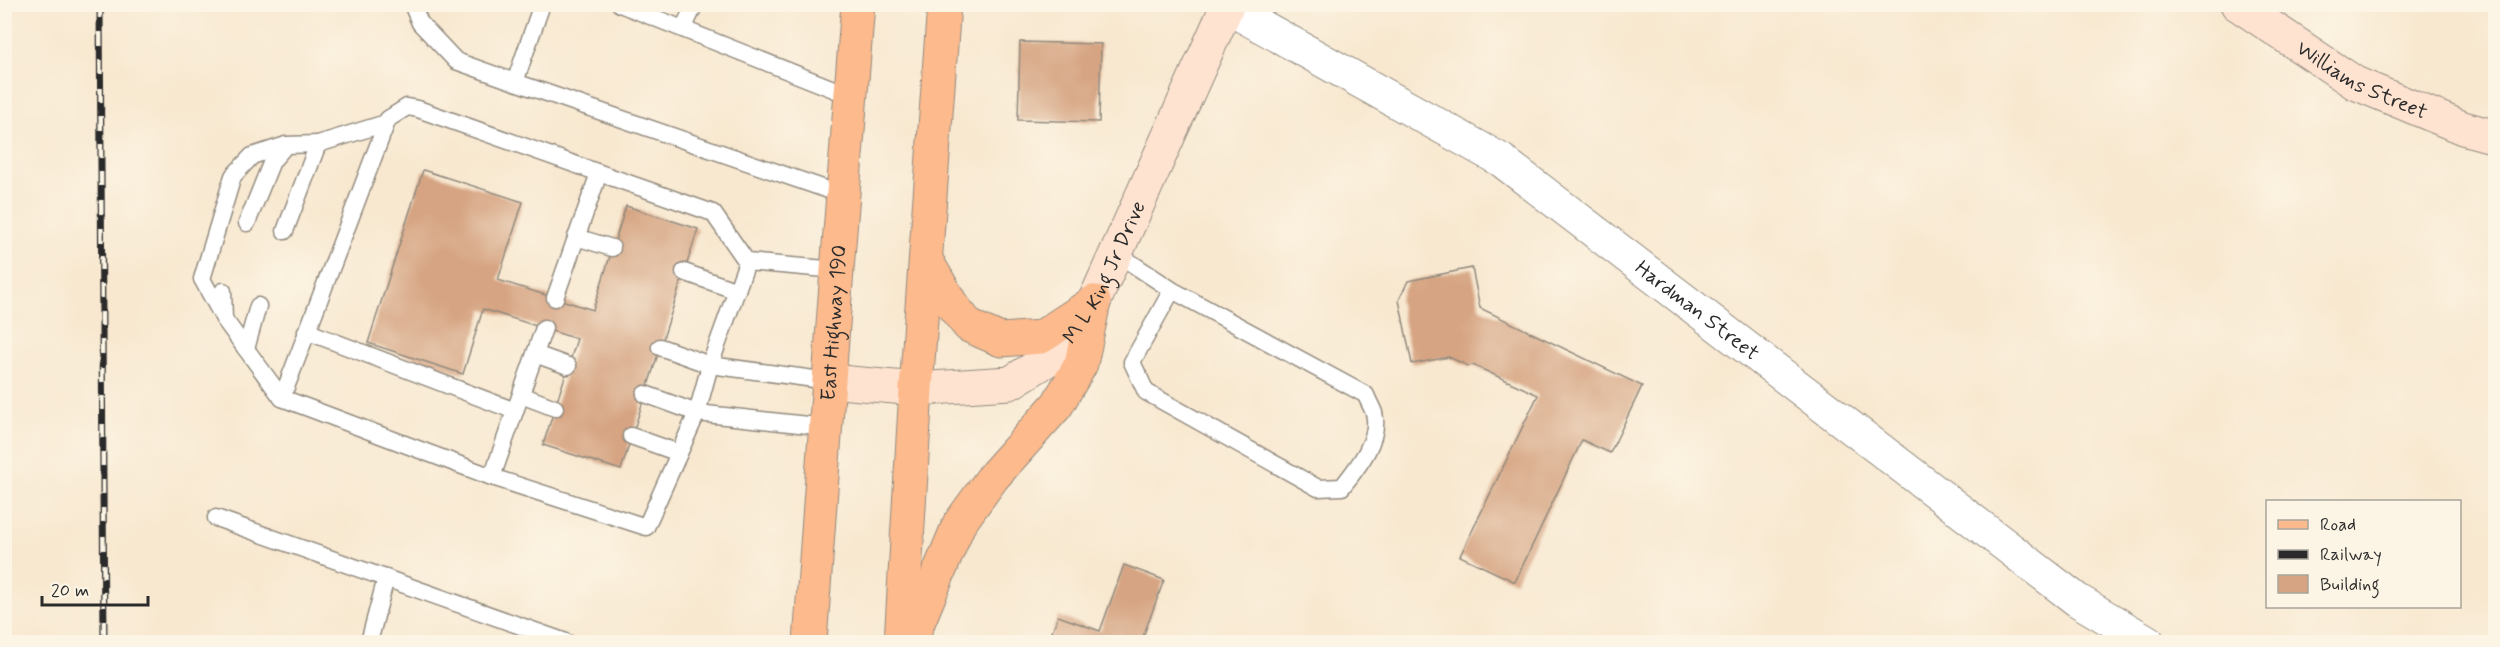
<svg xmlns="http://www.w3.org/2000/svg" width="2500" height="647" viewBox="0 0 2500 647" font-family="Mynerve,sans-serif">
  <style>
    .building { fill: #d6a482 }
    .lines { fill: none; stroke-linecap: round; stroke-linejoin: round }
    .lane-casing { stroke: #928a7e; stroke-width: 19 }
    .street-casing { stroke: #928a7e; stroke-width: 35 }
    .secondary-casing { stroke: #928a7e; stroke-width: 35 }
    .primary-casing { stroke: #928a7e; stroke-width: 35 }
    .lane { stroke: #fff; stroke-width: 16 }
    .street { stroke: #fff; stroke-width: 33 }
    .secondary { stroke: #fee3d1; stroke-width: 33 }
    .primary { stroke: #fcba8d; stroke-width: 33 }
    .rail-casing { stroke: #2b2b2b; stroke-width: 7 }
    .rail { stroke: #fcf5e5; stroke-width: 4.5; stroke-dasharray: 14; stroke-linecap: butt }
    .labels { text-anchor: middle; stroke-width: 6; stroke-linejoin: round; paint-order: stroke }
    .street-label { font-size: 21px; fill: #2b2b2b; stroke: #fcf5e5 }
  </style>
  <rect width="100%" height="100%" fill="#fcf5e5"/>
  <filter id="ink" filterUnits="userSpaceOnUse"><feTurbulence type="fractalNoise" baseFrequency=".0167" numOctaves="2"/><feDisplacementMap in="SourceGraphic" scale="12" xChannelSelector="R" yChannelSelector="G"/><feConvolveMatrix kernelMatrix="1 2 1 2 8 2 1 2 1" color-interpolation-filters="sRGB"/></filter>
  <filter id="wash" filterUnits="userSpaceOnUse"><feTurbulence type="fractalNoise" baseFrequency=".008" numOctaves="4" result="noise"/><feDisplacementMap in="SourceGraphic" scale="24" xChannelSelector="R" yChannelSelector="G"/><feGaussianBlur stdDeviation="1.35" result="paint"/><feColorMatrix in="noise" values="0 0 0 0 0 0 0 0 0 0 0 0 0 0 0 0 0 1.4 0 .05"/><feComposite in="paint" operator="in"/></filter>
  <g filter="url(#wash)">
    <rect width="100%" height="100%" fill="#f8e8d0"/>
    <g id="blocks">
      <g class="building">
        <path d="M1020 42 1101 44 1099 122 1018 120Z"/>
        <path d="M423 170 523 202 498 280 593 310 626 206 698 229 621 470 543 445 577 339 483 309 463 374 368 343Z"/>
        <path d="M1472 268 1480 308 1642 386 1610 453 1582 440 1515 582 1460 556 1538 395 1473 365 1468 366 1449 357 1412 364 1399 300 1408 281Z"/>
        <path d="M1124 565 1164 580 1141 642H1048L1058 616 1100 631Z"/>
      </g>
    </g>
  </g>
  <g filter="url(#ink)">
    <use href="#blocks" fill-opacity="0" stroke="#928a7e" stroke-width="1.5"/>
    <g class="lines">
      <g class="lane-casing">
        <g id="lane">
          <path d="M412 4 420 23 456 61 515 82"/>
          <path d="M542 4 515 82 843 195"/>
          <path d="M620 4 851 96"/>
          <path d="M683 29 695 4"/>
          <path d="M247 223 272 161 286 145 318 144"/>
          <path d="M285 231 318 144 386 123"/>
          <path d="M576 237 612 248"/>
          <path d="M1116 253 1172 290 1366 395C1368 401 1372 407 1374 413 1381 439 1357 468 1342 487L1318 488 1146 392 1132 362 1172 290"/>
          <path d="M747 262 710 365 697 413 646 527 492 477 282 398 388 119 407 107 418 109 713 213 747 262 837 270"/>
          <path d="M684 272 737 291"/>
          <path d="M223 291 224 319 246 349"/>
          <path d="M555 298 599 173"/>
          <path d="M258 306 246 349 282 398"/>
          <path d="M224 319 202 279 233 176 252 156 286 145"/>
          <path d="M306 331 515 411"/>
          <path d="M660 347 710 365 829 381"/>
          <path d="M535 354 568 366"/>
          <path d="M645 394 697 413 826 427"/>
          <path d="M521 395 555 408"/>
          <path d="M631 436 679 453"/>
          <path d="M492 477 544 328"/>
          <path d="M216 518 566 642"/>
          <path d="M369 642 386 578"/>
        </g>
      </g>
      <g class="street-casing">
        <g id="street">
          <path id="s1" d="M1227 7 1501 160 2077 600 2148 642"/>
        </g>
      </g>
      <g class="secondary-casing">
        <g id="secondary">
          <path id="s2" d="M2237 4 2355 83 2463 128 2496 137"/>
          <path id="s3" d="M829 381 916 389 1010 383 1060 352 1094 302 1228 4"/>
        </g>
      </g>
      <g class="primary-casing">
        <g id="primary">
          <path d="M926 260 952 305 969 326 1001 340 1041 337 1094 302"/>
          <path id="s4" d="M810 642 837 270 858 4"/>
          <path d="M901 642 916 389 944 4"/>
          <path d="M910 642 959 524 993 477 1057 405 1081 364 1094 302"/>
        </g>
      </g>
      <use href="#lane" class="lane"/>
      <use href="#street" class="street"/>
      <use href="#secondary" class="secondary"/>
      <use href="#primary" class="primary"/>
      <g class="rail-casing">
        <path id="rail" d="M100 4 104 642"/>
      </g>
      <use href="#rail" class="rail"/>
    </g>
  </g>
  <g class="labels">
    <g class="street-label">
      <text dy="7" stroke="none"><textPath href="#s2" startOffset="147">Williams Street</textPath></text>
      <text dy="7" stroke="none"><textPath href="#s3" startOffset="332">M L King Jr Drive</textPath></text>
      <text dy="7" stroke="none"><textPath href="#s1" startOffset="561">Hardman Street</textPath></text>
      <text dy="7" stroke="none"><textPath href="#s4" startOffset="320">East Highway 190</textPath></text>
    </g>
  </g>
  <rect width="2500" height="647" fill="none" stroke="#fcf5e5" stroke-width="24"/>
  <rect x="2266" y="500" width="195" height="108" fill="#fcf5e5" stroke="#a8a49b" stroke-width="1.5"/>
  <rect x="2278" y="520" width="30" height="9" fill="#fcba8d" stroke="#a8a49b" stroke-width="1.5"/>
  <text x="2320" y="530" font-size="18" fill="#2b2b2b">Road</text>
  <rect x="2278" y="550" width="30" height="9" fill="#2b2b2b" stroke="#a8a49b" stroke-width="1.5"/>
  <text x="2320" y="560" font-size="18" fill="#2b2b2b">Railway</text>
  <rect x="2278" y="575" width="30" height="18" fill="#d6a482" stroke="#a8a49b" stroke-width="1.5"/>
  <text x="2320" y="590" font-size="18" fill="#2b2b2b">Building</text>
  <path d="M42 596v9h106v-9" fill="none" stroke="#2b2b2b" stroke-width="3"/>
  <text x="51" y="596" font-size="18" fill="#2b2b2b" stroke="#fcf5e5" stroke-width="4.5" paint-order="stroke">20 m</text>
</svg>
